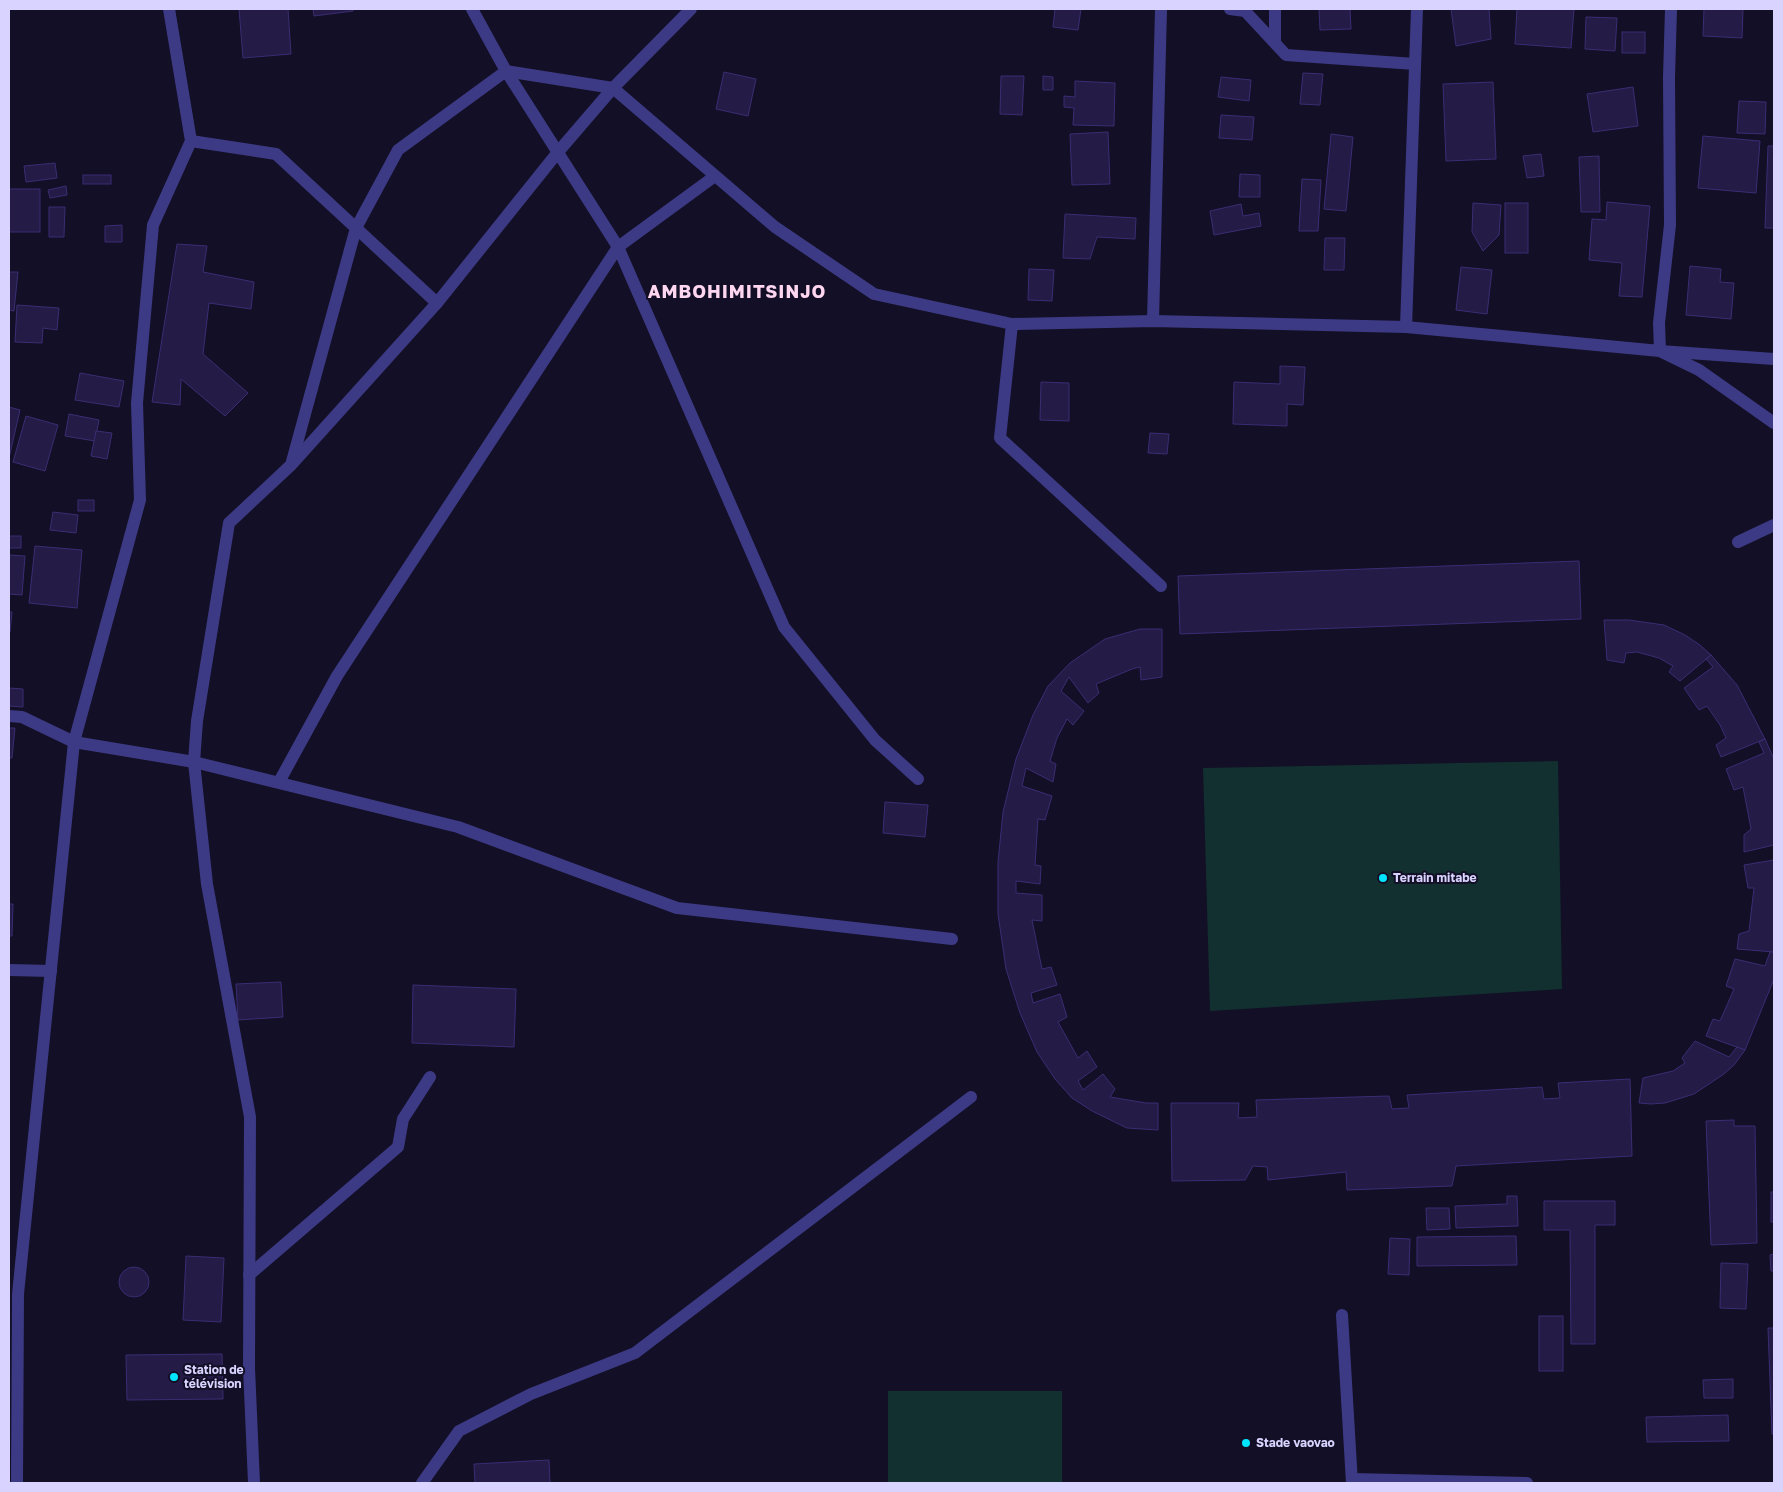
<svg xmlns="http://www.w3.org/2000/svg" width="1783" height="1492" viewBox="0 0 1783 1492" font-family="'Golos Text',sans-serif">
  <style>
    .green { fill: #12302f }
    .building { fill: #241b47; stroke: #3b2d73 }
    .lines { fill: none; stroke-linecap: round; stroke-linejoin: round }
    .minor { stroke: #3d3a85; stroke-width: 12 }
    .poi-dot { fill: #00e5ff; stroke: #130f26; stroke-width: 2 }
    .labels { text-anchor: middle; stroke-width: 4; stroke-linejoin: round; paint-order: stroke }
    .poi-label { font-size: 12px; font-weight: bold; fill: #d9d4ff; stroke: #130f26; text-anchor: start }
    .district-label { font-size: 18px; font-weight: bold; letter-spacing: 1px; fill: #ffd6f0; stroke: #130f26 }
  </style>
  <rect width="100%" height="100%" fill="#130f26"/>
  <g class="green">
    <path d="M1558 761 1562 989 1210 1011 1203 768Z"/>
    <rect x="888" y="1391" width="174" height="92"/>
  </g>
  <g class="building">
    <path d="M239 9H288L291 54 243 58Z"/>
    <path d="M313 9H353V11L314 16Z"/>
    <path d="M1055 9H1081L1078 30 1053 27Z"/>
    <path d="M1319 9H1350L1351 29 1320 30Z"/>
    <path d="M1451 9H1489L1491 39 1456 46Z"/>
    <path d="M1517 9H1574L1571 48 1515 44Z"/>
    <path d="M1704 9H1743L1742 38 1703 36Z"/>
    <path d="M1586 17 1617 18 1615 51 1585 49Z"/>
    <rect x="1622" y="32" width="23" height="21"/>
    <path d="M724 72 756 79 748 116 716 109Z"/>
    <path d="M1303 73 1323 74 1320 105 1300 104Z"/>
    <path d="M1001 76H1024L1022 115 1000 114Z"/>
    <path d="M1043 76 1053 77V90H1043Z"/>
    <path d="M1221 77 1251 80 1249 101 1218 97Z"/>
    <path d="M1075 81 1115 83 1114 126 1073 125 1074 108 1064 107V96L1075 97Z"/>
    <path d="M1493 82 1496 159 1446 161 1443 84Z"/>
    <path d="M1633 87 1638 126 1593 132 1587 94Z"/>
    <path d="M1739 101 1766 102 1765 134 1737 133Z"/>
    <path d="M1221 115 1254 117 1252 140 1219 138Z"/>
    <path d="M1108 132 1110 184 1072 185 1070 134Z"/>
    <path d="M1331 134 1353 137 1346 211 1324 209Z"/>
    <path d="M1703 136 1760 141 1756 193 1698 188Z"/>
    <path d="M1768 146H1774V228H1765Z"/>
    <path d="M1541 154 1544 176 1527 178 1523 156Z"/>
    <path d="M1599 156 1600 212H1581L1579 157Z"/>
    <path d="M55 163 57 178 26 182 24 166Z"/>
    <path d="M1240 174 1260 175V197H1239Z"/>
    <rect x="83" y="175" width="28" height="9"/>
    <path d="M1302 179 1321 180 1318 231H1299Z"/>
    <path d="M66 186 67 195 50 198 48 190Z"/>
    <rect x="9" y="189" width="31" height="43"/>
    <path d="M1607 202 1650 206 1642 297 1619 296 1622 263 1589 260 1592 219 1606 220Z"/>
    <path d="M1473 203 1501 205 1499 235 1483 251 1472 232Z"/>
    <rect x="1505" y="203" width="23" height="50"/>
    <path d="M1241 204 1243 216 1259 213 1261 226 1214 235 1210 211Z"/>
    <path d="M49 207H65L64 237H49Z"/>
    <path d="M1065 214 1136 218 1135 239 1097 237 1090 259 1063 258Z"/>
    <path d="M122 225V242H105V226Z"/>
    <path d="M1325 238H1345L1344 270H1324Z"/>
    <path d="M177 244 207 246 203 272 254 282 251 309 209 303 203 354 248 393 225 416 181 379 180 405 152 402Z"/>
    <path d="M1690 266 1721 269 1720 282 1734 283 1731 319 1686 315Z"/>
    <path d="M1461 267 1492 270 1487 314 1456 310Z"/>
    <path d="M1029 269 1054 270 1052 301 1028 300Z"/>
    <path d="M9 272H18L14 311 9 310Z"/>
    <path d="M17 305 59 308 57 330 43 328 42 343 15 342Z"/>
    <path d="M1280 366 1305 367 1303 405 1287 404V426L1233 424 1234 382 1280 384Z"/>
    <path d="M80 373 124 381 119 407 75 400Z"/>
    <path d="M1041 382 1069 383V421L1040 420Z"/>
    <path d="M9 407 20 410 9 458Z"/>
    <path d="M69 414 99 420 95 441 65 436Z"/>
    <path d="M26 416 58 425 45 471 13 462Z"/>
    <path d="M96 431 112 433 107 459 91 456Z"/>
    <path d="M1150 433 1169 434 1167 454 1148 453Z"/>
    <rect x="78" y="500" width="16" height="11"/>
    <path d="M53 512 78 515 76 533 50 530Z"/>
    <rect x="9" y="536" width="12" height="12"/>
    <path d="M35 546 82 550 77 608 29 603Z"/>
    <path d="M9 555 25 556 22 595 9 594Z"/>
    <path d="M1579 561 1581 619 1180 634 1178 576Z"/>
    <path d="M9 612H12L10 632H9Z"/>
    <path d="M1604 620H1629L1664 625 1685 635 1700 645 1711 655 1680 681 1669 672 1673 666 1659 658 1637 652 1626 653 1624 663 1607 660Z"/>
    <path d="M1140 629H1162V677L1141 680 1140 667 1132 669 1096 684 1099 693 1088 703 1069 677 1061 691 1084 711 1073 725 1067 719 1057 738 1050 761 1056 764 1053 782 1026 768 1022 786 1052 796 1045 820 1038 819 1035 865 1041 866 1040 884 1016 881V893L1042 895V921L1032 920 1042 969 1051 967 1057 985 1031 993 1033 1003 1060 994 1067 1017 1058 1022 1078 1058 1087 1051 1097 1067 1078 1081 1083 1090 1103 1074 1115 1089 1110 1097 1146 1103H1158V1130L1127 1128 1092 1111 1072 1098 1055 1079 1037 1052 1020 1013 1006 969 998 914V862L1003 812 1016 759 1033 715 1048 686 1070 663 1105 639Z"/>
    <path d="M1711 655 1737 685 1765 739 1721 757 1716 745 1726 738 1720 725 1707 706 1699 710 1684 688 1713 667 1706 659Z"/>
    <path d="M9 688 23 689V707L9 706Z"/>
    <path d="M9 728H15L12 758H9Z"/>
    <path d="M1765 739 1774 759V845L1744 852V835L1751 829 1743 787 1734 790 1726 769 1764 753 1759 742Z"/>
    <path d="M885 802 928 805 925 837 883 833Z"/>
    <path d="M1774 860V952L1737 949 1739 934 1749 931 1754 888H1748L1744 865Z"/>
    <path d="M9 904H13L12 936H9Z"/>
    <path d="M1770 952H1774V979L1745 1050 1706 1036 1713 1019 1720 1021 1734 989 1726 986 1735 959 1765 966Z"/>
    <path d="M281 982 283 1017 238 1020 236 984Z"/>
    <path d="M413 985 516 989 514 1047 412 1043Z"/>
    <path d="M1695 1041 1729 1057 1737 1047 1745 1050 1734 1065 1724 1074 1694 1094 1665 1103 1651 1104 1639 1103 1643 1078 1673 1071 1685 1063 1682 1058Z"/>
    <path d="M1630 1079 1632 1156 1456 1166 1452 1186 1347 1190 1346 1172 1268 1180 1267 1167 1253 1166 1245 1180 1172 1181 1171 1103H1239L1238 1118 1257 1117 1256 1100 1389 1096 1392 1109 1409 1108 1407 1095 1542 1087 1544 1099 1560 1098 1558 1083Z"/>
    <path d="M1734 1120V1126H1755L1757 1243 1711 1245 1706 1121Z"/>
    <rect x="1771" y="1192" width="3" height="30"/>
    <path d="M1507 1196H1517L1518 1226 1456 1228 1455 1206 1507 1204Z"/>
    <path d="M1544 1201H1615V1225H1595V1344H1571L1570 1230H1544Z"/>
    <path d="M1426 1208H1449L1450 1229 1427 1230Z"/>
    <path d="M1516 1236 1517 1265 1417 1266V1237Z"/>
    <path d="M1390 1238 1410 1239 1409 1275 1388 1274Z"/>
    <path d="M1774 1254V1271H1771L1770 1255Z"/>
    <path d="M186 1256 224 1258 221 1322 183 1320Z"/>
    <path d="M1721 1263 1748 1264 1746 1309 1720 1308Z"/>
    <circle cx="134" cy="1282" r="15"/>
    <rect x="1539" y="1316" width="24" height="55"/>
    <path d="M1768 1328H1774V1434H1772Z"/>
    <path d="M222 1354 223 1399 127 1400 126 1355Z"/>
    <path d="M1733 1379V1398H1704L1703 1380Z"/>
    <path d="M1728 1415 1729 1441 1647 1442 1646 1417Z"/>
    <path d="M549 1460 550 1483H475L474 1464Z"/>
  </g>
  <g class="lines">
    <g class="minor">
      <path d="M472 9 506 71 618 247 784 627 875 740 918 779"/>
      <path d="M1230 9 1245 11 1286 55 1415 64"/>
      <path d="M1671 9 1669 77 1670 225 1659 323 1660 351 1699 370 1774 423"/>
      <path d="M1275 42V9"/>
      <path d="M191 141 276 154 437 303"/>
      <path d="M1153 321 1161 9"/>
      <path d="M1012 324 1153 321 1406 327 1660 351 1774 359"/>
      <path d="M1406 327 1417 9"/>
      <path d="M292 464 437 303 558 152 613 88 691 9"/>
      <path d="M1738 542 1774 525"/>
      <path d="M9 716 22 717 74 742 194 762 458 827 677 908 952 939"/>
      <path d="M279 782 337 676 618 247 715 176"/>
      <path d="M9 970 51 971"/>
      <path d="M249 1275 398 1147 403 1119 430 1077"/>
      <path d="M1342 1315 1352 1483"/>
      <path d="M1352 1479 1527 1483"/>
      <path d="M17 1483 18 1294 74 742 140 500 137 403 153 225 191 141 169 9"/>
      <path d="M254 1483 249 1368 250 1117 207 884 194 762 197 721 229 523 291 465 356 228 398 150 506 71 613 88 775 227 874 294 1012 324 1000 438 1161 586"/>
      <path d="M422 1483 459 1431 531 1394 635 1353 971 1097"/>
    </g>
  </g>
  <g class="poi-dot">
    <circle cx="1383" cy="878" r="5"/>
    <circle cx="174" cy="1377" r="5"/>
    <circle cx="1246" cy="1443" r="5"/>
  </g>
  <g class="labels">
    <g class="poi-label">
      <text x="1393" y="882">Terrain mitabe</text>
      <text x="184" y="1374">Station de<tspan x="184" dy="14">télévision</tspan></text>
      <text x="1256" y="1447">Stade vaovao</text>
    </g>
    <g class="district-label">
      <text x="737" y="298">AMBOHIMITSINJO</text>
    </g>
  </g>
  <rect width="1783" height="1492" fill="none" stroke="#d9d4ff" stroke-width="20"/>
</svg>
